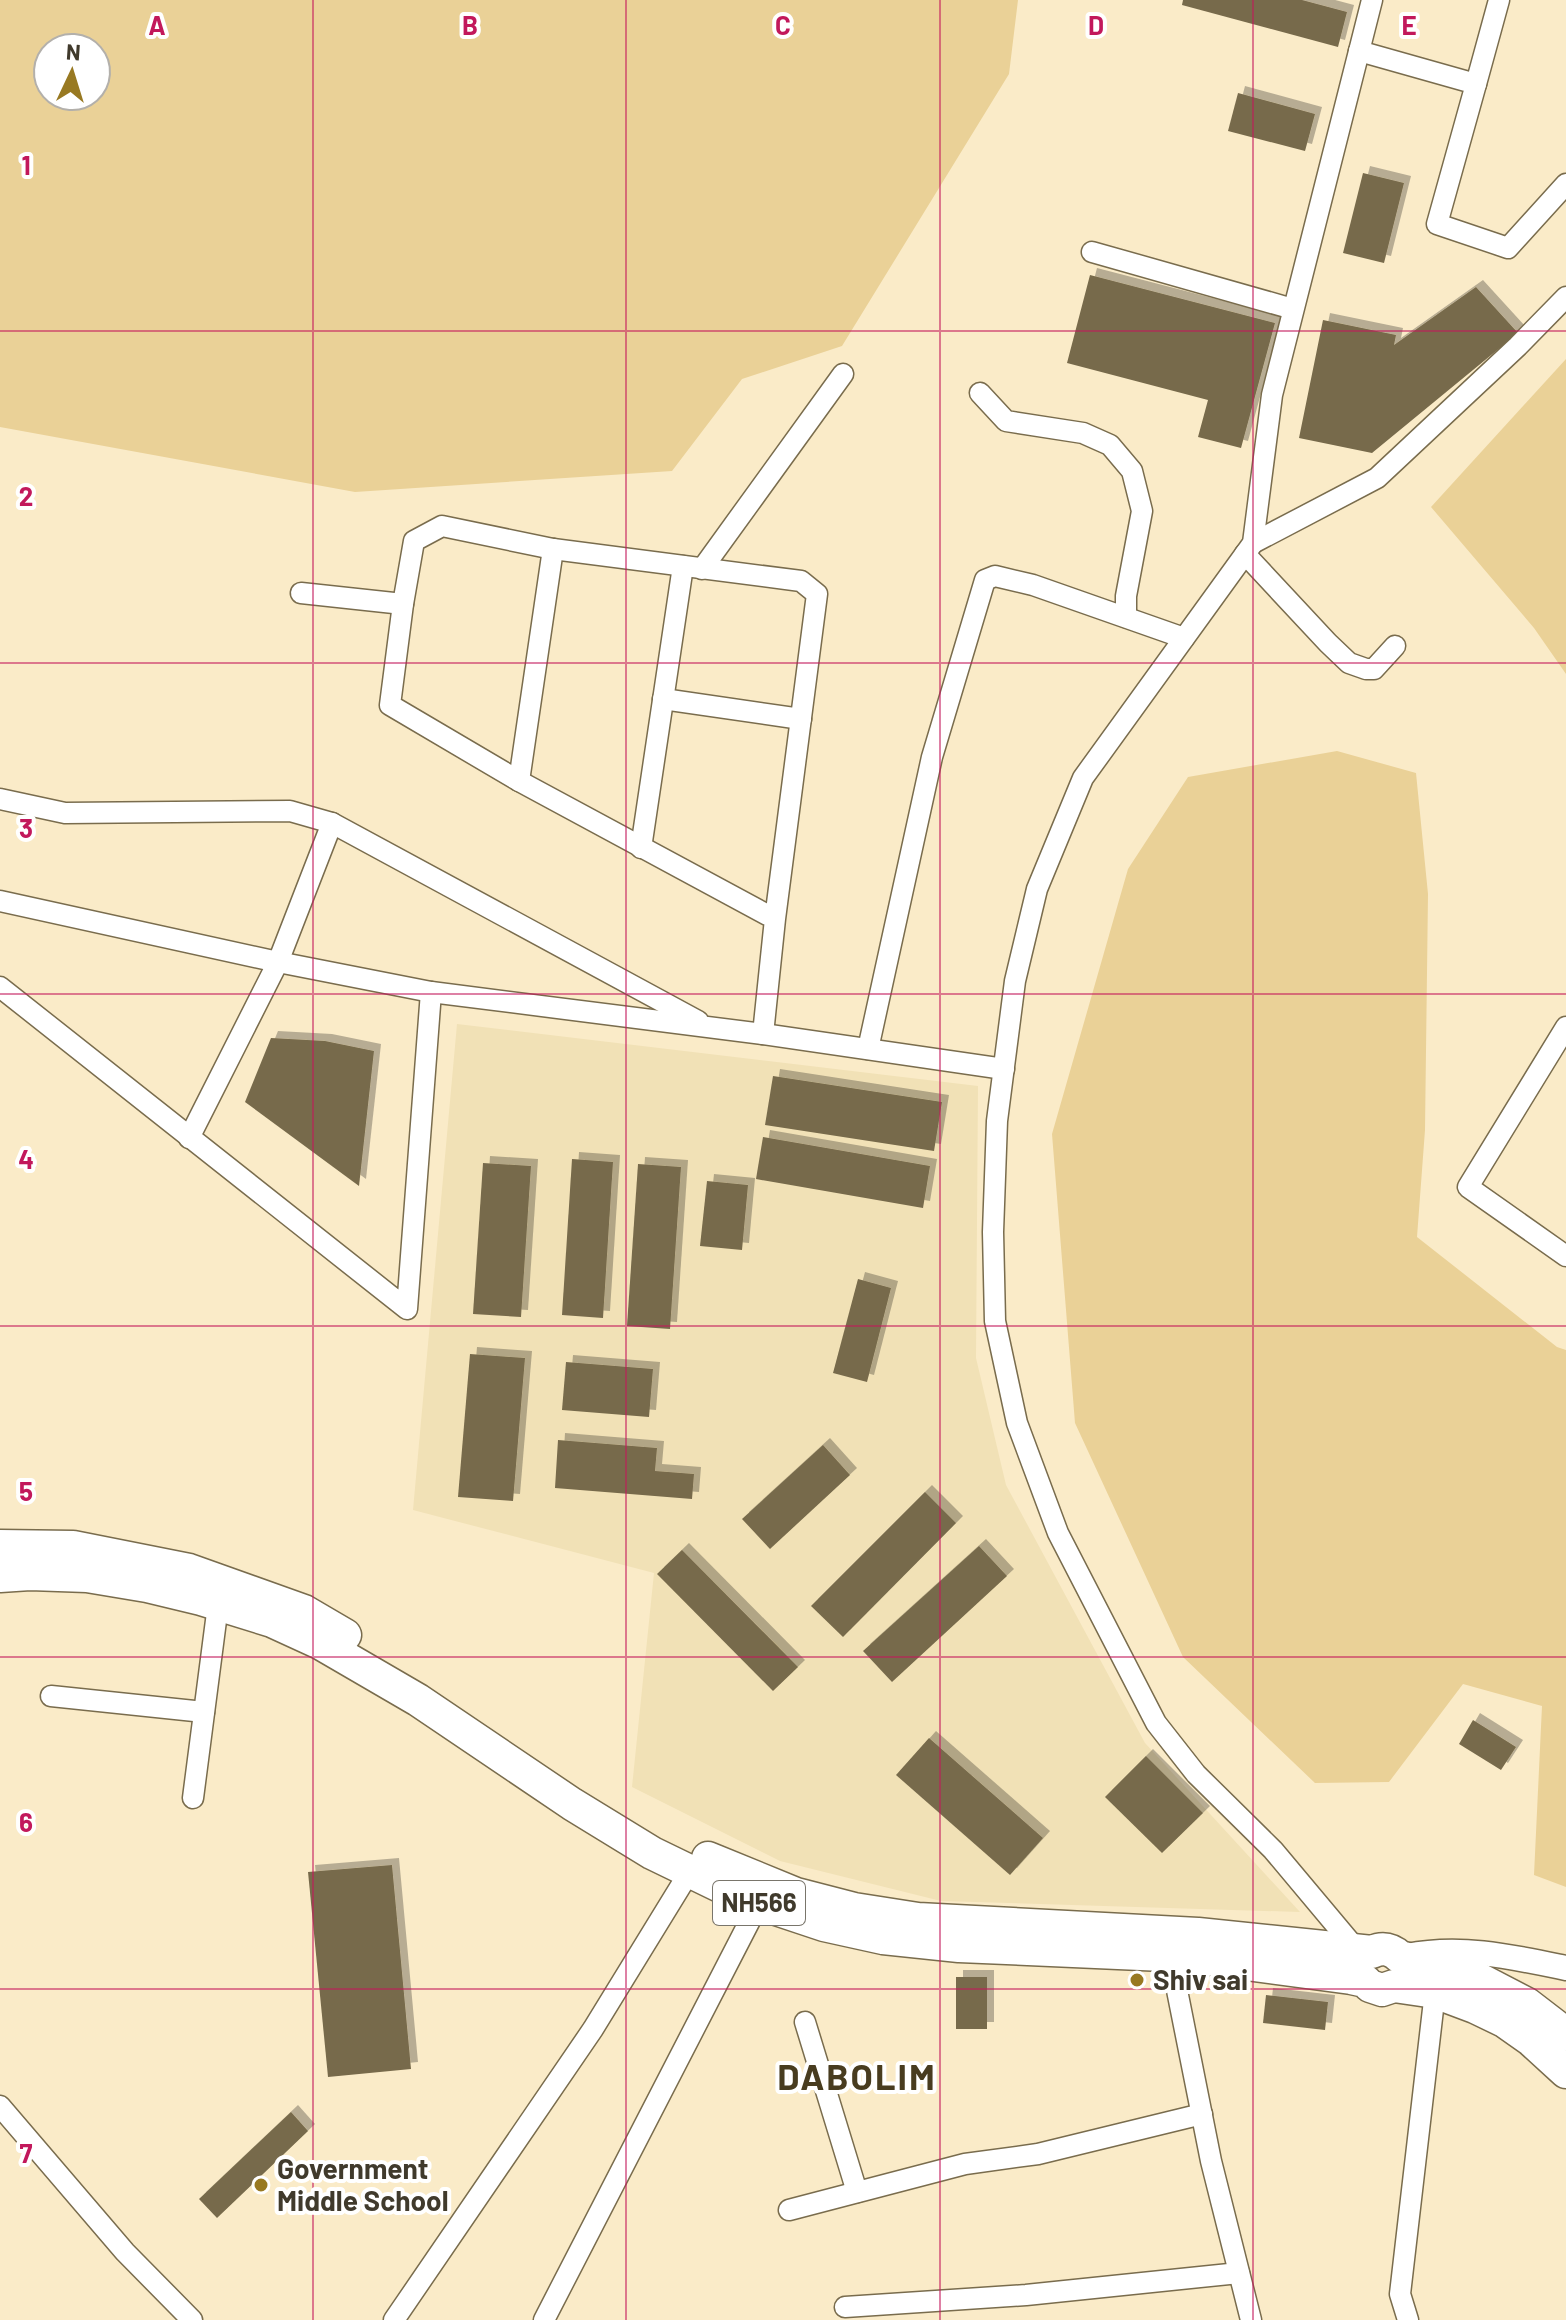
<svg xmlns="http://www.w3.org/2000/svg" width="1566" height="2320" viewBox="0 0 1566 2320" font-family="Barlow,sans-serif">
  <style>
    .built { fill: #f1e1b6 }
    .green { fill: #ead197; fill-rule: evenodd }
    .building { fill: #776a4b; filter: url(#shadow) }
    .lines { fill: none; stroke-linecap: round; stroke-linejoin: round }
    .minor-casing { stroke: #796c4d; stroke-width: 23 }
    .tertiary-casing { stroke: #796c4d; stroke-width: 27 }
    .trunk-casing { stroke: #796c4d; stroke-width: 35 }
    .minor { stroke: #fff; stroke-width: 20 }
    .tertiary { stroke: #fff; stroke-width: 24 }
    .trunk { stroke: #fff; stroke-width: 32 }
    .grid { fill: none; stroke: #c2185b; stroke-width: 2; stroke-opacity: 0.55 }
    .poi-dot { fill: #987922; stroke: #fff; stroke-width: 3 }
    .labels { text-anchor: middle; stroke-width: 8; stroke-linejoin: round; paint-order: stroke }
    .shield { fill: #fff; stroke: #79756b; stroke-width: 2 }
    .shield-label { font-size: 26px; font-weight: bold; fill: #403a2c }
    .poi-label { font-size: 28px; font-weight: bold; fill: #403a2c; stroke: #fff; text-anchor: start }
    .district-label { font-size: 36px; font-weight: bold; letter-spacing: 2px; fill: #483c1f; stroke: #fff }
    .grid-label { font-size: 26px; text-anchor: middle; font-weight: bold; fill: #c2185b; stroke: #fff; stroke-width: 8; stroke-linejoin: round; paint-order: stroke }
  </style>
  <defs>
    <filter id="shadow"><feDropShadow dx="7" dy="-7" stdDeviation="0" flood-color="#0004"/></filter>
  </defs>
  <rect width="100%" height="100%" fill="#faebc8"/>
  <path class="built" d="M457 1024 978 1086 976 1358 1006 1485 1145 1743 1300 1912 941 1901 780 1861 632 1787 654 1573 413 1510Z"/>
  <g class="green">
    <path d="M0 0H1018L1009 74 842 346 742 379 672 471 355 492 0 427ZM96 48V96H48V48Z"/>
    <path d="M1566 359V674L1534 628 1431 507Z"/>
    <path d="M1337 751 1416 773 1428 894 1425 1130 1417 1237 1557 1347 1566 1350V1887L1534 1875 1542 1706 1463 1684 1389 1782 1315 1783 1183 1657 1075 1423 1052 1134 1128 869 1188 777Z"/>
  </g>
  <g class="building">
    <path d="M1183 0H1302L1347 12 1338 47 1182 5Z"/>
    <path d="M1238 93 1315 114 1305 151 1228 131Z"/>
    <path d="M1363 173 1404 183 1384 263 1343 253Z"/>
    <path d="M1090 275 1275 323 1241 448 1198 437 1208 400 1067 363Z"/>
    <path d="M1476 287 1518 333 1372 453 1299 438 1323 320 1396 335 1394 345Z"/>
    <path d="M271 1038 325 1041 374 1051 359 1186 245 1102Z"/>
    <path d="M773 1076 942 1102 934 1151 765 1125Z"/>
    <path d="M763 1137 930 1166 923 1208 756 1179Z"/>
    <path d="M572 1159 613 1162 603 1318 562 1315Z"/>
    <path d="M483 1163 531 1166 521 1317 473 1314Z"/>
    <path d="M638 1164 681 1167 670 1329 627 1326Z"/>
    <path d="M707 1181 748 1185 742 1250 700 1246Z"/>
    <path d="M858 1279 891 1288 867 1382 833 1373Z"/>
    <path d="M470 1354 525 1358 513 1501 458 1497Z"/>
    <path d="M566 1362 653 1369 649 1417 562 1410Z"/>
    <path d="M558 1440 657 1448 655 1471 694 1474 692 1499 555 1488Z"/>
    <path d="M823 1445 850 1475 770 1549 742 1519Z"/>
    <path d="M925 1492 956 1523 843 1637 811 1606Z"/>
    <path d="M979 1546 1007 1576 892 1682 863 1651Z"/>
    <path d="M682 1550 798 1667 773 1691 657 1574Z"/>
    <path d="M1473 1720 1516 1747 1501 1770 1459 1744Z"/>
    <path d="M929 1738 1043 1838 1010 1875 896 1775Z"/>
    <path d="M1146 1756 1203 1813 1162 1853 1105 1797Z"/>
    <path d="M392 1865 411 2069 328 2077 308 1872Z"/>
    <rect x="956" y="1977" width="31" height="52"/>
    <path d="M1266 1995 1328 2002 1325 2030 1263 2023Z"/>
    <path d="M291 2112 308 2131 217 2218 199 2199Z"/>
  </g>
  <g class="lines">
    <g class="minor-casing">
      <g id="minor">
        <path d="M1359 51 1476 84 1437 224 1508 248 1566 184"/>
        <path d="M1476 84 1499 0"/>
        <path d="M1092 252 1293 309"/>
        <path d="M980 393 1006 421 1083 433 1110 445 1132 471 1142 511 1126 596V617"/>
        <path d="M1253 543 1377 478 1518 346 1566 297"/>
        <path d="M1245 554 1328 643 1349 663 1366 669H1374L1395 646"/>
        <path d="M702 569 843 374"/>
        <path d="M301 593 403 604"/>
        <path d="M663 699 801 719"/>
        <path d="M519 781 553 549"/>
        <path d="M0 799 65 813 290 811 332 823 698 1021"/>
        <path d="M641 848 683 566"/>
        <path d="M0 901 278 962 431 992 763 1034 1004 1069"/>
        <path d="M0 987 407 1309 431 992"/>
        <path d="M1566 1027 1468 1187 1566 1256"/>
        <path d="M763 1034 775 919 817 594 801 581 553 549 442 526 414 541 403 604 390 705 519 781 775 919"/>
        <path d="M868 1049 932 757 985 580 995 576 1033 585 1184 638"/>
        <path d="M189 1138 278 962 332 823"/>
        <path d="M51 1696 204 1712"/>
        <path d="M193 1798 218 1605"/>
        <path d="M1356 1949 1273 1850 1196 1774 1156 1723 1058 1533 1017 1423 995 1321 993 1232 997 1121 1015 981 1037 889 1083 778 1253 543 1272 395 1372 0"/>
        <path d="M1170 1955 1211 2161 1251 2320"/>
        <path d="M805 2022 857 2192"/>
        <path d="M0 2106 125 2252 192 2320"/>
        <path d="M789 2210 965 2164 1038 2154 1202 2114"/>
        <path d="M845 2307 1026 2295 1239 2273"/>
        <path d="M394 2320 593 2029 690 1871"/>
        <path d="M544 2320 759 1903"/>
        <path d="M1408 2320 1400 2294 1435 1992"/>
      </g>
    </g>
    <g class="tertiary-casing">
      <path id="tertiary" d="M1407 1956C1461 1945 1513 1957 1566 1968"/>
    </g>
    <g class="trunk-casing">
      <g id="trunk">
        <path d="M0 1546 73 1547 189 1570 304 1611 345 1635"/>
        <path d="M0 1576 30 1574 87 1576 147 1586 201 1599 272 1621 320 1643 418 1700 572 1804 652 1853 749 1900 824 1925 883 1938 959 1946 1186 1956 1351 1978 1365 1981 1370 1986 1382 1990 1394 1986 1435 1992 1475 2007 1504 2021 1531 2040 1566 2072"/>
        <path d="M708 1858 796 1894 854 1909 918 1919 1198 1934 1372 1952C1383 1947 1391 1949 1400 1957L1475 1977 1527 2004 1566 2034"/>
      </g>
    </g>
    <use href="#minor" class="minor"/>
    <use href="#tertiary" class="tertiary"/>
    <use href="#trunk" class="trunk"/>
  </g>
  <path class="grid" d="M313 0V2320M626 0V2320M940 0V2320M1253 0V2320M0 331H1566M0 663H1566M0 994H1566M0 1326H1566M0 1657H1566M0 1989H1566"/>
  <g class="poi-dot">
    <circle cx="1137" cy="1980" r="8"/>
    <circle cx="261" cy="2185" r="8"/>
  </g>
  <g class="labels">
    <rect class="shield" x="713" y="1881" width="92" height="44" rx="6"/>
    <g class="shield-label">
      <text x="759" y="1912">NH566</text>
    </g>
    <g class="poi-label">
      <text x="1153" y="1990">Shiv sai</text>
      <text x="277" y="2179">Government<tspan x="277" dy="32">Middle School</tspan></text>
    </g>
    <g class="district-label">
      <text x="857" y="2090">DABOLIM</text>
    </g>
  </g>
  <g class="grid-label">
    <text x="157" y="35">A</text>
    <text x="470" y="35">B</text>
    <text x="783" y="35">C</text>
    <text x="1096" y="35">D</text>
    <text x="1409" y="35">E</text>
    <text x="26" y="175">1</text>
    <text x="26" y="506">2</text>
    <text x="26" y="838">3</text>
    <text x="26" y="1169">4</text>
    <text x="26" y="1501">5</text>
    <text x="26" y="1832">6</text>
    <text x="26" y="2163">7</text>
  </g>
  <g transform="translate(72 72) rotate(4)"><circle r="38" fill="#ffffff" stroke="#b3b0ab" stroke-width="2"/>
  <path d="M0-6L14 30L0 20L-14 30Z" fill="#987922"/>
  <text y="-12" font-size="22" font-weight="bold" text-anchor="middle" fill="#403a2c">N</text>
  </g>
</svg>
